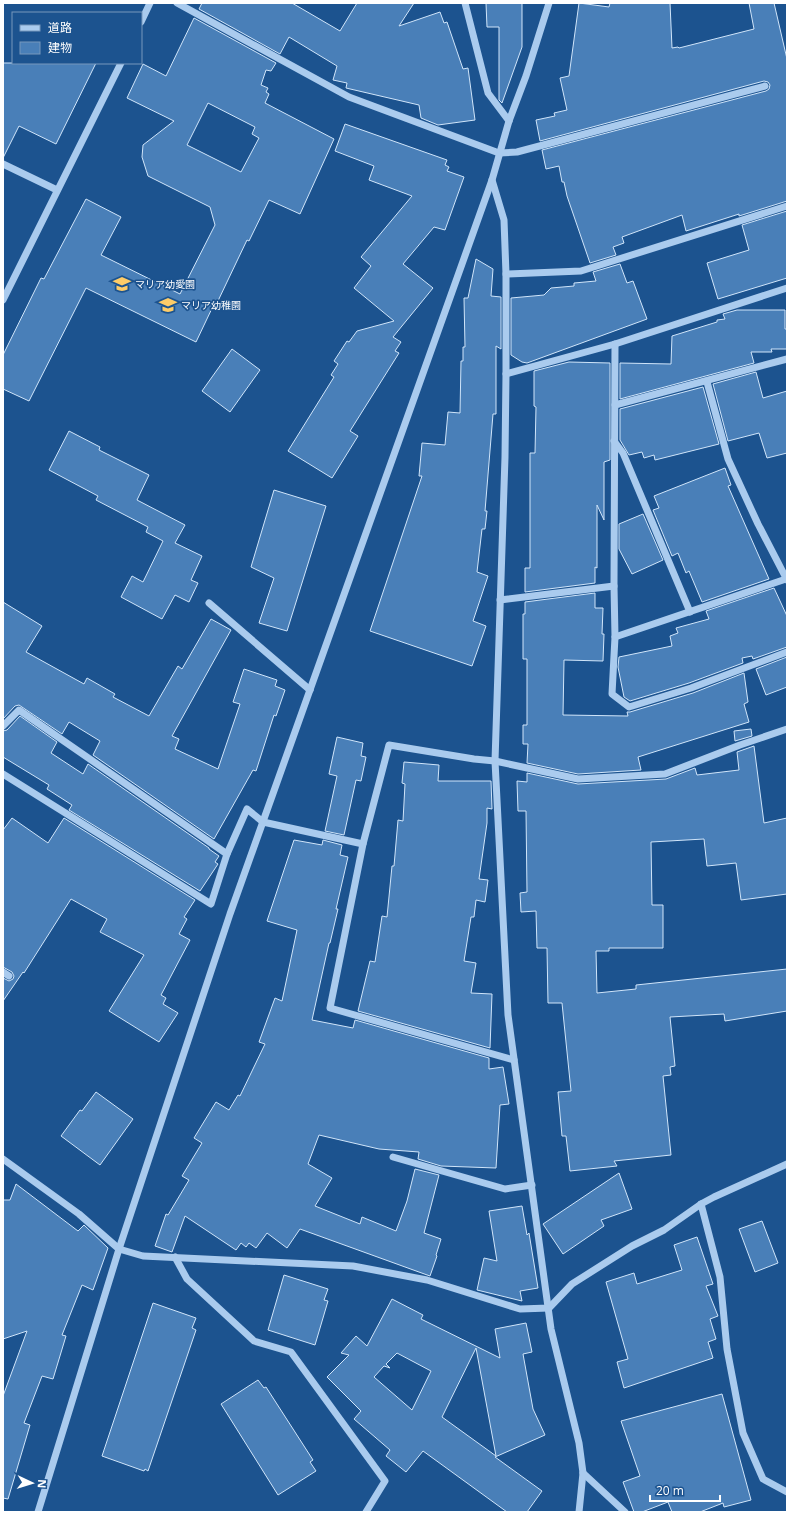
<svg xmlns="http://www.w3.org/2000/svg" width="790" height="1515" viewBox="0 0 790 1515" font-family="'Open Sans','Noto Sans JP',sans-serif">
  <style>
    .building { fill: #497fb8; stroke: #d0e5fa; fill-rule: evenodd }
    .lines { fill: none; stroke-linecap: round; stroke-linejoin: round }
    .minor { stroke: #aacbee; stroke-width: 7 }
    .labels { text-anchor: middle; stroke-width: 3.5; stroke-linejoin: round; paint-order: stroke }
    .poi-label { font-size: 10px; fill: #fff; stroke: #1c538f; text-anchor: start }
  </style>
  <rect width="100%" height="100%" fill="#1c538f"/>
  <g class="building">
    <path d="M202 3H292L340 31 357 3H414L399 26 440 12 444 23 447 22 463 69 468 68 475 120 438 125 421 118 419 105 346 88 347 83 333 80 337 66 289 37 280 54 199 9Z"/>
    <path d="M486 3H522V47L502 103 499 100V27H487Z"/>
    <path d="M579 3 609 7 610 3H670L672 48 678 47 679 48 754 29 749 3H774L787 59V201L739 216V214L686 231 682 215 622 237 624 243 613 247 616 255 590 263 567 196 564 182H562L559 166 546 169 542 150 766 91 769 89 770 85 768 82 764 81 540 141 536 120 555 116 554 113 567 110 560 78 569 76Z"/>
    <path d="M194 18 276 63 271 71 266 70 261 85 268 88 266 92 269 94 265 103 334 139 300 214 269 200 249 241 247 240 217 303 215 302 196 342 86 288 29 401 3 389V355L41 278 44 279 86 199 121 217 101 255 180 294 215 225 210 207 148 176 142 157 143 145 174 121 127 98 143 64 166 76ZM208 103 255 127 252 134 259 138 241 172 187 145Z"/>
    <path d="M3 63H96L56 144 19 126 3 158Z"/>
    <path d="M345 124 447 160 445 165 449 167 447 171 464 177 445 230 434 227 403 264 433 288 393 337 401 342 395 351 399 353 350 431 358 436 332 478 288 451 334 377 331 375 338 364 334 361 347 341 349 342 357 331 394 321 354 288 371 266 361 257 412 196 369 180 374 166 335 151Z"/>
    <path d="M787 211V278L718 299 707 263 749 250 742 225Z"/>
    <path d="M476 259 493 269 491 296 501 297V349L496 346V414H493L485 511H487L485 529H482L477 572 488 576 473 621 486 626 472 666 370 631 422 476H419L422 443 445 445 448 412 460 413 461 361H463V347H465L464 298H468Z"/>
    <path d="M620 264 627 283 633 281 647 319 527 363 522 362 511 355V298L544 295 551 288 574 286V283L596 281 593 272Z"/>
    <path d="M737 310H785V329H787V349H771L772 352H751L754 363 620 399V363L671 364 672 336 717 322V320L725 319 723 314Z"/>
    <path d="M232 349 260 370 230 412 202 391Z"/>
    <path d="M569 362 610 363V460L604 462V520L597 505V568L595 567V583L525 592V568H530V453H535L536 407 534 406V371Z"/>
    <path d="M756 372 763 398 787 391V453L767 458 759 433 728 441 713 384Z"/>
    <path d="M703 387 719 444 655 460 654 455 644 458 642 452 629 455 620 440V409Z"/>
    <path d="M69 431 100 447 99 450 149 475 137 500 185 525 175 543 202 556 191 580 198 583 189 602 175 595 162 619 121 597 132 576 143 582 163 541 146 532 148 527 96 500 98 496 49 470Z"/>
    <path d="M725 468 731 485 728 486 769 579 702 602 689 571 686 573 678 553 672 556 653 510 659 508 654 496Z"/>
    <path d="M274 490 326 506 287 631 259 623 274 578 251 567Z"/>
    <path d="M643 514 663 560 632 574 619 549V524Z"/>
    <path d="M774 588 787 616V647L753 659 752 656 742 658 743 663 689 683 630 701 624 697 618 667 619 657 672 646 670 636 678 633 676 628 709 619 706 611Z"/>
    <path d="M595 593V608H603L602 634H604L603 661 564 660 563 715 628 716 627 712H630L693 693 744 673 748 702 744 704 749 722 638 757 641 770 578 774 527 763 528 744H523V725H527V659H523V614H525V602Z"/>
    <path d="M3 602 42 626 26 652 84 684 87 678 115 694 113 697 149 716 178 666 182 669 211 619 231 630 172 736 179 739 175 749 218 769 240 704 233 702 244 669 277 680 275 686 285 690 276 716 274 715 256 771 253 770 214 839 93 755 100 741 69 722 62 734 19 705 15 706 3 719Z"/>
    <path d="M787 657V687L766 695 756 669Z"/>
    <path d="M20 716 57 742 51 753 83 774 88 764 209 848V849L219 856 215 862 218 864 200 891 69 810 72 805 47 789 49 785 3 757V731L7 730Z"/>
    <path d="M751 729 752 736 735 741 734 731Z"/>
    <path d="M337 737 363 743 361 756 366 757 361 781 356 780 344 835 325 831 337 776 329 774Z"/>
    <path d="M754 746 764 823 787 818V894L741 900 736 863 707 866 704 839 651 842 652 905H663V948H609V951H596L597 993 636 989V985L787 969V1011L725 1021 724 1014 670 1017 675 1066 670 1067 671 1075 663 1076 671 1155 614 1161 617 1166 570 1171 566 1136H562L558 1092 571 1091 562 1003H548L547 948H537L536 911 521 912 520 893 527 892 526 811H518L517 781 527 782V773L578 784 666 779 695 768 697 775 739 770 737 752Z"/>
    <path d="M404 762 439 765 438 781H491L492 809 487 808V823L479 879 488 880 485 902 476 900 474 917H471L464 961 476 963 471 993 492 994 490 1048 358 1011 370 961 375 962 382 916 387 917 392 866H394L398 820 403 821 405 784 402 783Z"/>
    <path d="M12 818 48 843 64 818 195 900 184 917 187 919 179 934 190 940 161 995 166 998 163 1004 178 1013 159 1042 109 1011 144 955 100 932 107 919 71 899 24 973 23 972 3 1001V978L9 981 13 979 14 976 12 972 3 967V830Z"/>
    <path d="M294 840 322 845 323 840 342 845 340 855 348 857 336 909H338L330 943H329L312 1020 353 1028 355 1020 489 1058V1069L503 1067 509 1104 500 1105 496 1168 441 1166 418 1159 419 1152 379 1149 319 1135 308 1164 332 1178 315 1206 360 1224 362 1217 396 1231 407 1201 415 1169 439 1175 424 1233 441 1239 436 1255 437 1256 430 1276 300 1229 287 1248 267 1233 256 1248 249 1243 246 1247 241 1243 236 1250 185 1216 172 1252 155 1246 166 1214 168 1215 189 1180 182 1176 202 1143 194 1138 216 1102 229 1110 238 1095 240 1096 265 1044 259 1042 275 998 282 1001 297 930 267 921Z"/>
    <path d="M96 1092 133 1119 100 1165 61 1136 80 1110 82 1111Z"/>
    <path d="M619 1173 632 1209 601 1220 604 1226 563 1254 543 1224Z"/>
    <path d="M16 1184 78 1231 84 1225 108 1248 93 1290 82 1285 62 1335 66 1336 53 1379 42 1376 24 1423 30 1425 8 1499 3 1498V1396L27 1331 3 1339V1200H10Z"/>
    <path d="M522 1206 527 1235 529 1233 538 1288 520 1291 522 1301 477 1290 484 1258 497 1261 489 1211Z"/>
    <path d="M762 1221 778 1263 755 1272 739 1229Z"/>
    <path d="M697 1237 713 1284 706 1286 718 1316 710 1319 716 1339 708 1342 713 1358 624 1388 617 1362 628 1359 606 1282 634 1273 637 1284 682 1270 674 1245Z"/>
    <path d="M284 1275 328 1289 324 1300 328 1301 315 1345 268 1330Z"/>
    <path d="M392 1299 423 1315 421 1319 500 1358 495 1329 526 1323 532 1352 523 1354 533 1409 545 1435 495 1457 542 1491 527 1512H507L423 1451 406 1472 386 1456 390 1450 354 1419 361 1411 327 1377 349 1355 341 1353 356 1336 367 1346ZM476 1348 496 1456 442 1417ZM397 1353 431 1371 412 1410 374 1377 384 1366 390 1368 386 1364Z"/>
    <path d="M153 1303 196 1318 192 1328 196 1330 148 1471 145 1469 144 1471 102 1456Z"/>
    <path d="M258 1380 264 1388 266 1387 313 1460 310 1462 316 1471 278 1495 221 1404Z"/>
    <path d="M722 1394 751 1500 724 1507 723 1503 700 1512H672L668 1502 642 1512H634L623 1482 640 1476 621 1421Z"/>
  </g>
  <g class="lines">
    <g class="minor">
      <path d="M177 3 349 97 499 153 517 152 765 86"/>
      <path d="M465 3 488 93 509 121"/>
      <path d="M141 22 150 3"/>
      <path d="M3 164 57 190"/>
      <path d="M492 180 504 220 506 274V374L505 457 495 761 508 1015 551 1329 579 1443 583 1473 579 1512"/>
      <path d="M506 274 581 271 787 206"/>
      <path d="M3 300 121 63"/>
      <path d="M615 344 614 586 615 637 612 694 629 707 691 688 787 652"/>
      <path d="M506 374 615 344 787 288"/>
      <path d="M707 382 728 459 758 524 787 580"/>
      <path d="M615 405 787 359"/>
      <path d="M614 441 623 453 690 612"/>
      <path d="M500 600 614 586"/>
      <path d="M209 603 310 690"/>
      <path d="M615 637 786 579"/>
      <path d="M3 726 19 710 227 854"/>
      <path d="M3 774 211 904 227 854 247 809 263 822 363 844"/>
      <path d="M3 972 9 976"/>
      <path d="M514 1060 330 1008 363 844 389 745 474 759 495 761 578 779 665 774 740 745 787 729"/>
      <path d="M393 1157 505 1189 532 1185"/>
      <path d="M3 1159 79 1214 119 1249 143 1256 353 1266 427 1280 520 1309 549 1308 572 1284 632 1246 664 1230 701 1204 714 1197 787 1164"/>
      <path d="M701 1204 720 1277 727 1349 743 1433 763 1479 787 1492"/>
      <path d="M175 1257 187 1279 254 1341 291 1352 385 1481 366 1512"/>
      <path d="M583 1473 625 1512"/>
      <path d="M38 1512 119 1249 230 914 492 180 509 121 526 76 549 3"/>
    </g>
  </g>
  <defs>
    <g id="school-bare" transform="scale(1.38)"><path d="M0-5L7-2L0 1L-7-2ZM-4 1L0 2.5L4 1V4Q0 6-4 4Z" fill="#fecc68" stroke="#1c538f" stroke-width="2.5" paint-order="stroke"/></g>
  </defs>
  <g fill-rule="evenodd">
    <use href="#school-bare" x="122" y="284"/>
    <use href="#school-bare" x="168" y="305"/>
  </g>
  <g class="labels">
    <g class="poi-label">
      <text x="135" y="288">マリア幼愛園</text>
      <text x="181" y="309">マリア幼稚園</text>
    </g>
  </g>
  <rect width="790" height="1515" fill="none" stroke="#ffffff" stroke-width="8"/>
  <rect x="12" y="12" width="130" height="52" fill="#1c538f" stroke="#7798bc"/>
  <rect x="20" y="25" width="20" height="6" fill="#aacbee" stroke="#7798bc"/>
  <text x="48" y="32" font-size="12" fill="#ffffff">道路</text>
  <rect x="20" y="42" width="20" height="12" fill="#497fb8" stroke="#7798bc"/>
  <text x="48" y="52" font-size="12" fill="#ffffff">建物</text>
  <g transform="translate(32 1483) rotate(94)" stroke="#1c538f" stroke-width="3" paint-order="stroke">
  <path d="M0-3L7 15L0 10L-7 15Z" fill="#ffffff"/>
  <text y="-6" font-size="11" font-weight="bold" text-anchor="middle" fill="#ffffff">N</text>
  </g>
  <path d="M650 1495v6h70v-6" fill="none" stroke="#ffffff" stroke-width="2"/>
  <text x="656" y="1495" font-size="12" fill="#ffffff" stroke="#1c538f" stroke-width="3" paint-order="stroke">20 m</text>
</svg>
